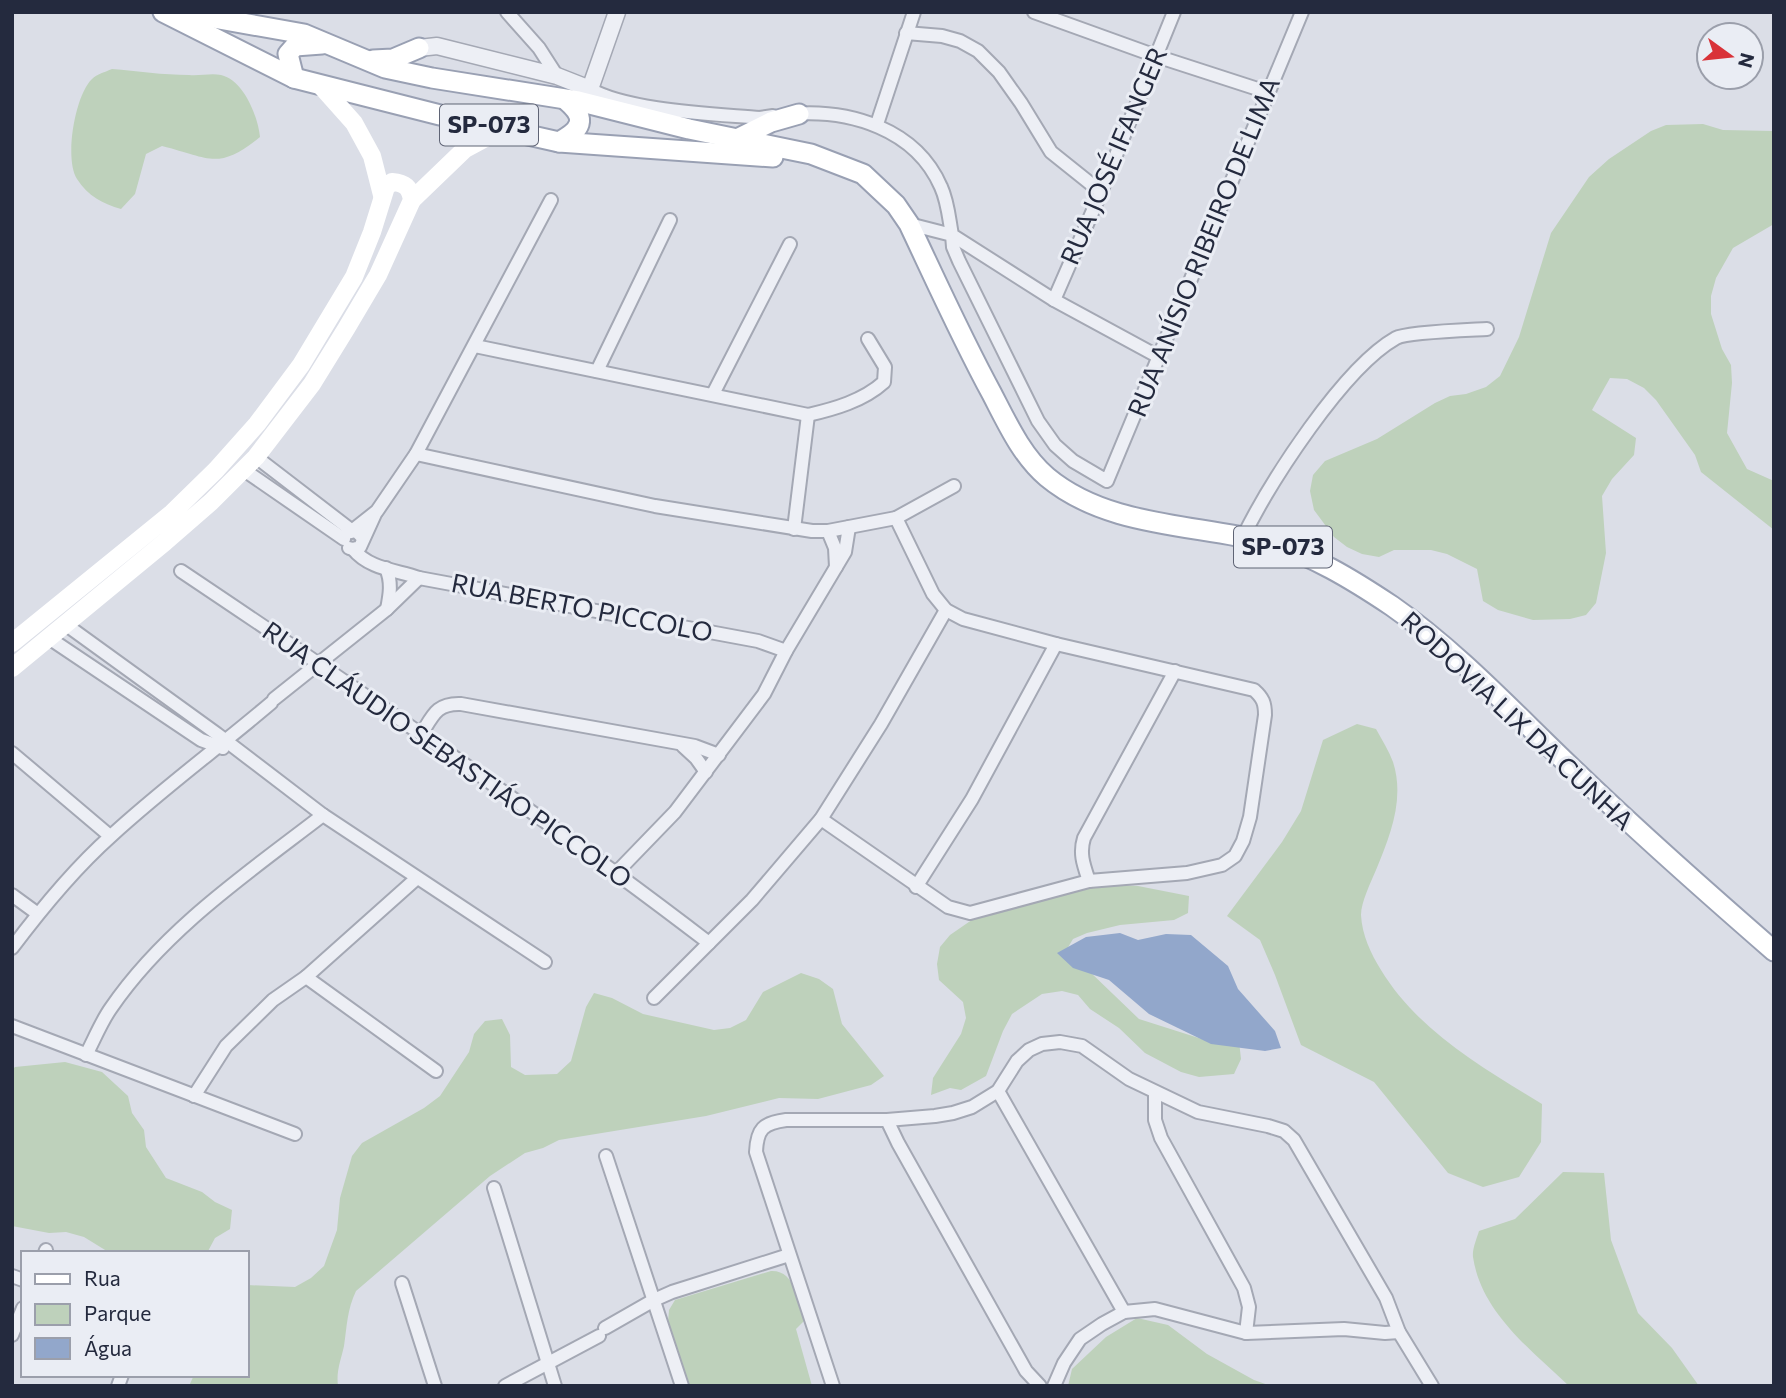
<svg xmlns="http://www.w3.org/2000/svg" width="1786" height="1398" viewBox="0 0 1786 1398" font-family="Commissioner,sans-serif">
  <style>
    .green { fill: #bed1bb }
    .water { fill: #92a7cb }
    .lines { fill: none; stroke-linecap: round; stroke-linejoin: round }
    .minor-casing { stroke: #a4a8b4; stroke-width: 16 }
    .tertiary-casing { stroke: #a4a8b4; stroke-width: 19 }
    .primary-casing { stroke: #99a0b3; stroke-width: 23 }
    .minor { stroke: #edeff5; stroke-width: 12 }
    .tertiary { stroke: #edeff5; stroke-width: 16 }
    .secondary { stroke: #fff; stroke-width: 18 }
    .primary { stroke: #fff; stroke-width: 19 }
    .labels { text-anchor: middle; stroke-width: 6; stroke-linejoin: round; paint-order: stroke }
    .shield { fill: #eaedf4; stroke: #5f6475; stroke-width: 2 }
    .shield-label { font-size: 24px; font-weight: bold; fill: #242a3e }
    .street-label { font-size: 26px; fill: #242a3e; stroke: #eaedf4 }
  </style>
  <rect width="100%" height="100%" fill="#dbdee7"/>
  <g class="green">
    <path d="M112 69C137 71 163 75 189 75 200 76 211 73 221 75 244 80 258 117 260 137 218 171 210 158 162 146L146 154 135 194 121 209C103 204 88 196 77 179 64 159 75 95 92 79 97 74 105 72 112 69Z"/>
    <path d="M1703 124 1723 130 1774 131V224L1733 248 1716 278 1711 296V314L1722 349 1731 365 1732 383 1727 433 1747 469 1774 481V530L1701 472 1695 455 1656 400 1644 388 1627 379 1610 378 1592 410 1636 438 1634 455 1612 479 1602 496 1606 553 1596 603 1586 615 1570 619 1533 620 1498 610 1483 601 1477 569 1447 554 1431 550H1394L1379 557 1362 554 1347 547 1334 537 1314 510 1310 491 1313 475 1325 461 1377 439 1435 403 1450 396 1466 394 1486 387 1500 376 1519 337 1551 233 1589 177 1609 159 1651 131 1666 125Z"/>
    <path d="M1357 724 1376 729C1382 740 1389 751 1393 762 1405 799 1390 836 1376 870 1371 882 1361 902 1361 915 1362 935 1371 954 1381 970 1419 1032 1482 1067 1542 1104L1541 1142 1519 1177 1483 1187 1448 1173 1374 1082 1301 1045 1275 975 1260 940 1227 916 1282 842 1301 811 1323 740Z"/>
    <path d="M1099 884 1138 886 1189 896 1188 913 1174 920 1120 925 1087 933 1073 939 1064 954 1088 970 1139 1019 1205 1040 1239 1041 1241 1059 1234 1074 1199 1077 1181 1072 1145 1053 1119 1028 1090 1009 1078 995 1062 991 1042 994 1012 1014 1003 1031 986 1076 961 1090 950 1088 931 1095 933 1078 961 1034 966 1018 963 1002 939 980 937 964 940 947 950 935 979 915 1063 895 1081 887Z"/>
    <path d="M801 973 819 979 833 989 842 1024 884 1076 871 1085 818 1099 779 1098 706 1116 559 1140 543 1148 525 1153 490 1176 356 1291C347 1310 347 1326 344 1346 341 1360 336 1371 338 1386H189L194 1375H247V1285L295 1287 311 1278 324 1266 337 1230 340 1198 352 1156 362 1143 424 1108 440 1096 469 1052 474 1034 485 1021 502 1019 510 1035 511 1067 525 1075 557 1074 571 1061 586 1007 594 993 612 998 643 1014 714 1030 730 1028 746 1020 763 992Z"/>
    <path d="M65 1062 102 1072 128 1096 132 1113 144 1130 146 1147 166 1178 202 1192 215 1202 232 1210 230 1229 215 1238 207 1253H110L84 1237 66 1232 49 1233 12 1226V1070L15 1067Z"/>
    <path d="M1563 1172 1604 1173 1611 1240 1638 1313 1672 1348 1699 1386H1569C1531 1350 1481 1312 1473 1257 1472 1249 1477 1238 1479 1231L1515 1219Z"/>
    <path d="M771 1271C796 1270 798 1303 804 1321L796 1329 812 1386H688L668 1322 669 1310 675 1300Z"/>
    <path d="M1137 1318 1168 1325 1207 1354 1254 1380 1271 1386H1068L1072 1369 1106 1337Z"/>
  </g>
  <path class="water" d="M1120 933 1138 940 1166 934 1191 935 1228 966 1238 989 1275 1031 1281 1048 1265 1051 1211 1044 1149 1014 1109 980 1073 968 1057 953 1086 937Z"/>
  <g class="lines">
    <g class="minor-casing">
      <g id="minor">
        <path d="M507 12 539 48 557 76"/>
        <path d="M1034 12 1156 56 1267 92"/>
        <path d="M906 33 942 36 960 41 978 51 999 72 1021 103 1051 152 1101 192"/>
        <path d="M590 89C627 111 715 114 760 118L773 116"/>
        <path d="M791 114C850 109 916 129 941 187 948 202 949 219 952 235L1054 300 1159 357"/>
        <path d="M877 124 914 12"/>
        <path d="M909 224 952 235 953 247 959 261 1038 421 1055 445 1073 461 1107 481 1302 12"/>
        <path d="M1054 300 1101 192 1174 12"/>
        <path d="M475 346 808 415C834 409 863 401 884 382L885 367 868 339"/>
        <path d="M597 371 670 220"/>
        <path d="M713 394 790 244"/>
        <path d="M416 454 655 506 812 531H828L896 518 954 486"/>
        <path d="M256 457 351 530"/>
        <path d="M244 470 344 539"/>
        <path d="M794 529 808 415"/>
        <path d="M353 530 377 511 416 454 551 200"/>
        <path d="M828 531 835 548 836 567"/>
        <path d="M347 533 356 531 363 538"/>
        <path d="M1243 537C1270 482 1343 368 1396 338 1407 332 1470 330 1487 329"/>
        <path d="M349 548 353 549 360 547 375 514"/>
        <path d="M353 549C369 569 396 570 419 578L758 641 786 651"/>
        <path d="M386 568C392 582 390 594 387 609"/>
        <path d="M181 571C360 691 538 812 709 943"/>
        <path d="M65 624 217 734 323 815 545 962"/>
        <path d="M49 638 201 740 223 748"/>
        <path d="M274 699 387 609 419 578"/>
        <path d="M422 733C433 715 437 703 461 704L695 746 719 755"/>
        <path d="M683 746 696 758 706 772"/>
        <path d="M12 753 110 836"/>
        <path d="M821 819 948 907 970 913 1089 881 1187 873 1222 865 1235 856 1243 841 1250 817 1265 715C1265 703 1263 698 1254 690L1056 644 963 619 946 610 933 594 896 518"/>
        <path d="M617 872 675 812 764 694 786 651 845 552 849 527"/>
        <path d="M1089 881C1084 866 1079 854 1084 838L1175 671"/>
        <path d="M916 887 972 799 1056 644"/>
        <path d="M12 895 38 914"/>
        <path d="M12 948C42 908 74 869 111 836 162 789 218 748 271 703"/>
        <path d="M306 977 436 1071"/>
        <path d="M654 998 752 900 821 819 881 724 946 610"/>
        <path d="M12 1026 295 1134"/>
        <path d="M86 1055C94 1040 101 1022 111 1008 165 929 249 872 323 815"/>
        <path d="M998 1091 1124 1312"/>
        <path d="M1155 1093V1120L1161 1138 1244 1288 1249 1307 1246 1333"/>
        <path d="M194 1096 226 1046 273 1000 306 977 417 878"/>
        <path d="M887 1120 898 1143 1026 1371 1040 1386"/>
        <path d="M606 1156 682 1386"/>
        <path d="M494 1188 555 1386"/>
        <path d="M45 1253 46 1250"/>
        <path d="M12 1276 23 1280"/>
        <path d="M402 1283 435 1386"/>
        <path d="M605 1328 654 1300 672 1292 789 1255"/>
        <path d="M12 1335 23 1308"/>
        <path d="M118 1386 122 1375"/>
        <path d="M505 1386 599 1336"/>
        <path d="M833 1386 756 1152C757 1129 763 1123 786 1120H887L935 1116 953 1113 972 1107 998 1091 1017 1061 1029 1050 1042 1044 1060 1042 1082 1046 1129 1079 1198 1112 1268 1126 1284 1131 1294 1140 1386 1298 1399 1332 1432 1386"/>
        <path d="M1054 1386 1064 1363 1080 1339 1102 1324 1124 1312 1155 1309 1246 1333 1344 1329 1385 1333 1399 1332"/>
      </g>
    </g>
    <g class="tertiary-casing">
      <path id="tertiary" d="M419 48 437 46 557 76 590 89 617 12"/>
    </g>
    <g class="primary-casing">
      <g id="primary">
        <path d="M163 12 294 78 440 115 559 142 773 157"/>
        <path d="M180 12 304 34 385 68 432 78 578 101 689 129 811 154 863 174 896 205 909 224C936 281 962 339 992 394 1007 423 1022 456 1047 477 1107 527 1193 524 1266 542 1311 554 1353 580 1392 606 1458 652 1514 713 1572 768 1637 831 1705 891 1774 951"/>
        <path d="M373 60 393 59 419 48"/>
        <path d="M294 78 288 54 295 46 322 44"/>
        <path d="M737 139 771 122 799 114"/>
        <path d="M559 142C581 130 588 119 567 101"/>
      </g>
    </g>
    <use href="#minor" class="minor"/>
    <use href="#tertiary" class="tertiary"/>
    <g class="secondary">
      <path d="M321 86 354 123 372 156 382 195"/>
      <path d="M412 200 465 149 504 128"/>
      <path d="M12 643 172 513 216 470 257 424 301 365 354 277 372 232 386 187 392 182C405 183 410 187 412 200L378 275 346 329 312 384 256 457 211 502 165 542 12 668"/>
    </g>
    <use href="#primary" class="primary"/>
  </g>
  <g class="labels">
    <g class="shield">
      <rect x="440" y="104.5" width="98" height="41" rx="5"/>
      <rect x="1234" y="526.5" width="98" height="41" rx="5"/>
    </g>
    <g class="shield-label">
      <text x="489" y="133">SP-073</text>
      <text x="1283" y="555">SP-073</text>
    </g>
    <g class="street-label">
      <text transform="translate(1114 156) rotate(-67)" y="9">RUA JOSÉ IFANGER</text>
      <text transform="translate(1204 247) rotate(-68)" y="9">RUA ANÍSIO RIBEIRO DE LIMA</text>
      <text transform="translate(582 608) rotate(11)" y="9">RUA BERTO PICCOLO</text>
      <text transform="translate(1517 721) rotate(43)" y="9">RODOVIA LIX DA CUNHA</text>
      <text transform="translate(447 755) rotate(35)" y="9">RUA CLÁUDIO SEBASTIÁO PICCOLO</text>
    </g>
  </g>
  <rect width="1786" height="1398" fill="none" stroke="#242a3e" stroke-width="28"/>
  <rect x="21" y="1251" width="228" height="126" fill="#eaedf4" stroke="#9b9fab" stroke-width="2"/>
  <rect x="35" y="1274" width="35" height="10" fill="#ffffff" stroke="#9b9fab" stroke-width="2"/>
  <text x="84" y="1286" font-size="21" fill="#242a3e">Rua</text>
  <rect x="35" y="1304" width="35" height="21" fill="#bed1bb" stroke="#9b9fab" stroke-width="2"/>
  <text x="84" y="1321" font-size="21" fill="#242a3e">Parque</text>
  <rect x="35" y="1338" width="35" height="21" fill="#92a7cb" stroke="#9b9fab" stroke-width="2"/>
  <text x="84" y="1356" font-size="21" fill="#242a3e">Água</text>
  <g transform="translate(1730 56) rotate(105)"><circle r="33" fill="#eaedf4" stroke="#9b9fab" stroke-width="2"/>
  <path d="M0-5L12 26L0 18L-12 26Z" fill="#d93238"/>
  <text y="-10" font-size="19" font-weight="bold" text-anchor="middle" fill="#242a3e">N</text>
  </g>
</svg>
